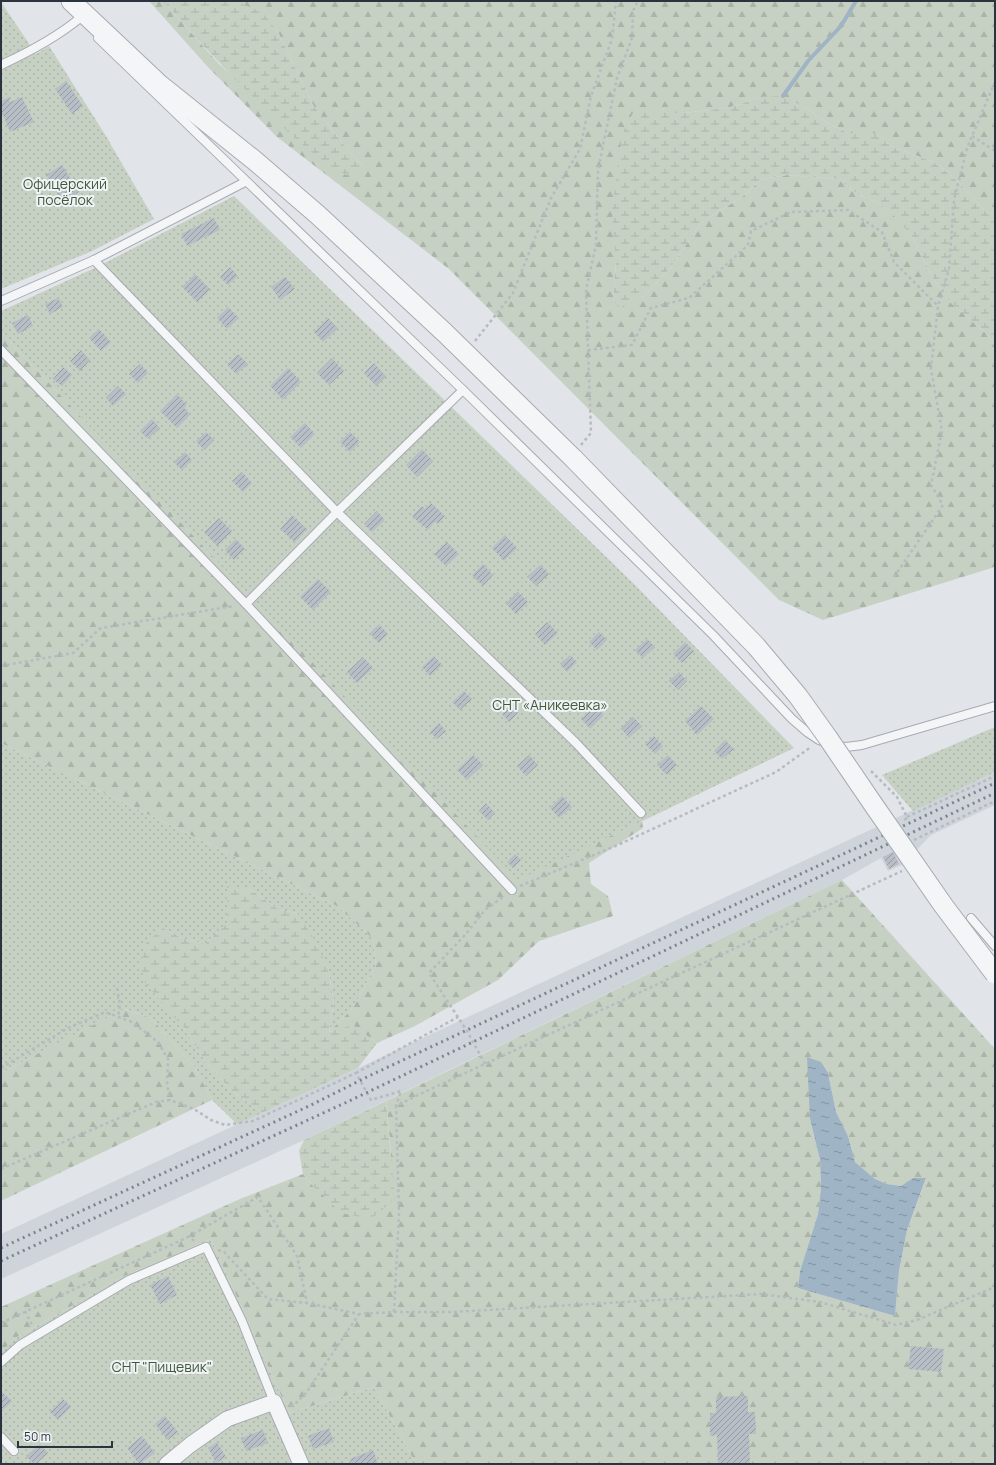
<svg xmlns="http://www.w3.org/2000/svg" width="996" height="1465" viewBox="0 0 996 1465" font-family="Manrope,sans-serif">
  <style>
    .built { fill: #cfd4da }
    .grass { fill: url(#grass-dots) }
    .forest { fill: url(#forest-firs); fill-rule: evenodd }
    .wetland { fill: url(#wetland-marsh) }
    .water { fill: url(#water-ripples) }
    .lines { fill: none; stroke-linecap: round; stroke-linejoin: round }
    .stream { stroke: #9fb4c5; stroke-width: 4 }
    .building { fill: url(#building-hatch) }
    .service-casing { stroke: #a7abb2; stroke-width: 10 }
    .minor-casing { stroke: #a7abb2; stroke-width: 17 }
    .tertiary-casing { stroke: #a7abb2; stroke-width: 21 }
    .path { stroke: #b7bbc0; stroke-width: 2.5; stroke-dasharray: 3 3; stroke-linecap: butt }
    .service { stroke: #f3f5f7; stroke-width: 8 }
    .minor { stroke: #f3f5f7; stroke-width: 15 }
    .tertiary { stroke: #f3f5f7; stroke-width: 19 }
    .rail { stroke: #7c8590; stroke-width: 3; stroke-dasharray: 2 4; stroke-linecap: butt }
    .tertiary-bridge-casing { stroke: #a7abb2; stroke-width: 21; stroke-linecap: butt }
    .tertiary-bridge { stroke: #f3f5f7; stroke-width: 19 }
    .labels { text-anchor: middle; stroke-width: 4; stroke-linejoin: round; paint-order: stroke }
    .park-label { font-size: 14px; fill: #415939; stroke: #f0f3f6 }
  </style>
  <defs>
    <pattern id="grass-dots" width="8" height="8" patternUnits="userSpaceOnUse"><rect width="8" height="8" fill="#c7d1c3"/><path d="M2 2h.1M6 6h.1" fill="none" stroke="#abb4a9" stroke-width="1.8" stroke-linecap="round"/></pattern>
    <pattern id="forest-firs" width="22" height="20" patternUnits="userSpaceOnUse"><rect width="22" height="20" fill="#c7d1c3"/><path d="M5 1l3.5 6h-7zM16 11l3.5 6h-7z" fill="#abb4a9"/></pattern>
    <pattern id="wetland-marsh" width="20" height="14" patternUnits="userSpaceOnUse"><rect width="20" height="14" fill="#c7d1c3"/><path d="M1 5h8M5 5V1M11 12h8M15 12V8" fill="none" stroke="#abb4a9"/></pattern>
    <pattern id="water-ripples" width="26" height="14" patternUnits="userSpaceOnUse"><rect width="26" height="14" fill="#9fb4c5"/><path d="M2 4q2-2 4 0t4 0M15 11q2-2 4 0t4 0" fill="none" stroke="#8293a1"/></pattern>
    <pattern id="building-hatch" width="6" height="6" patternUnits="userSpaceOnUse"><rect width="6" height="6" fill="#b8bec5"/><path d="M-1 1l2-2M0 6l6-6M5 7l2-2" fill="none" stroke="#969ba1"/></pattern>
  </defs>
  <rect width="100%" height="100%" fill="#e1e4e8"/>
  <path class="built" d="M995 772V805L931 835 902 865 888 871 881 858 842 880 304 1140 1 1279V1234Z"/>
  <g class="grass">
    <path d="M1 2 36 54 49 46 106 136 154 219 92 251 1 289Z"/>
    <path d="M234 196 634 584 794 748 518 881 1 332V311L99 266Z"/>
    <path d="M995 727V772L913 811 882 775Z"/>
    <path d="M1 743 339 907 373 939 376 965 353 1008 329 1032 334 1001 328 968 297 913 279 910 250 889 227 886V923L205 944 182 938 163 928 183 1027 207 1064 232 1091 262 1113 237 1124 212 1100 194 1066 151 1018 125 1009 1 1073Z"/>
    <path d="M211 1239 289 1413 374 1387 416 1464H1V1352L17 1337 122 1277Z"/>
  </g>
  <g class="forest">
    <path d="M149 1H163L219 64 346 175 363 166 344 145 313 105 278 32 235 1H995V216L987 213 954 178 934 162 895 148 873 133H848L826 122 805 107 758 97 736 106 710 110 684 113 616 263 613 299H641L671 267 701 223 743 196 762 179 787 175 838 179 858 194 880 204 894 215 911 235 934 280 950 302 987 334 995 346V567L823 620 779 600 449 269 277 137 207 66Z"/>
    <path d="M1 332 518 880 642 821 643 828 589 863 591 884 608 896 613 916 539 941 498 980 413 1027 377 1043 353 1026 329 1032 353 1008 376 965 373 939 339 907 1 743Z"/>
    <path d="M842 880 995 1049V1464H416L374 1387 289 1413 211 1239 122 1277 17 1337 1 1352V1307L240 1199 303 1174 314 1187 391 1152 386 1101ZM828 1073 836 1112 848 1136 855 1162 875 1179 887 1184 901 1186 913 1178 926 1179 907 1230 899 1271 895 1316 798 1288 800 1271 818 1214 821 1188 820 1160 810 1119Z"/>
    <path d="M124 1009 151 1018 194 1066 212 1100 1 1201V1073Z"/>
  </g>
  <g class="wetland">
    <path d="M163 1H235L262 12 278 32 313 105 344 145 364 167 346 175C311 156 285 130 257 101 224 69 193 35 163 1Z"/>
    <path d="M783 96 805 107 826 122 848 133H873L895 148 934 162 954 178 987 213 995 216V346L987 334 950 302 934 280 911 235 894 216 880 204 858 194 838 179 787 175 762 179 743 196 701 223 671 267 641 299 619 308 613 299 616 263 612 211 622 134 634 111 684 113 710 110 736 106 758 97Z"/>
    <path d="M227 885 250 889 279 910 297 913 312 935 328 968 334 1001 329 1032 353 1025 377 1043 358 1068 262 1113 232 1091 207 1064 183 1027 145 983 140 964 146 943 163 928 182 938 205 944 227 923Z"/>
    <path d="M386 1101 395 1199 371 1219 341 1213 314 1187 303 1174 299 1151 304 1140Z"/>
  </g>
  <path class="water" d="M807 1057 821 1062 828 1073 836 1112 848 1136 855 1162 875 1179 887 1184 901 1186 913 1178H926L907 1230 899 1271 895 1316 798 1288 800 1271 818 1214 821 1188 820 1160 810 1119Z"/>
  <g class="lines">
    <path class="stream" d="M783 96 808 61 841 26 856 1"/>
  </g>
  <g class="building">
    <path d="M66 81 83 106 72 114 55 89Z"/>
    <path d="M9 97 10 102 22 97 34 122 10 132 1 110V101Z"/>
    <path d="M62 165 79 192 63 202 46 175Z"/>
    <path d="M214 218 220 230 187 246 181 234Z"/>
    <path d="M230 267 238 276 228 285 220 277Z"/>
    <path d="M195 274 210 289 197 302 182 287Z"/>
    <path d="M285 277 295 289 280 300 271 287Z"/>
    <path d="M58 298 63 307 50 314 45 304Z"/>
    <path d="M228 307 239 318 227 329 217 318Z"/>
    <path d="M28 315 33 326 18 334 12 323Z"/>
    <path d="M328 318 338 328 323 342 314 332Z"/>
    <path d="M99 329 111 342 101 351 89 338Z"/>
    <path d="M81 350 90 360 80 371 70 361Z"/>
    <path d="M238 354 248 364 236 374 227 364Z"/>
    <path d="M332 358 344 371 329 385 317 373Z"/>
    <path d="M374 363 386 376 376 386 364 373Z"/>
    <path d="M140 364 148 373 138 383 129 374Z"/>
    <path d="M63 367 72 375 62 386 53 379Z"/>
    <path d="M288 368 301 382 283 400 270 386Z"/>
    <path d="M118 386 126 394 113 406 106 398Z"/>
    <path d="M177 394 187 405 184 408 190 415 177 428 160 411Z"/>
    <path d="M152 419 160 428 148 439 140 431Z"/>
    <path d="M305 423 315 434 301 448 290 437Z"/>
    <path d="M206 432 214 440 204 450 196 441Z"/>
    <path d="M350 432 360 442 350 452 340 442Z"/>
    <path d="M422 449 433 461 417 477 406 465Z"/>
    <path d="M185 452 192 460 182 470 174 462Z"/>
    <path d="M242 472 252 483 243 492 232 481Z"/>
    <path d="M431 503 445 516 438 524 435 521 428 530 412 516 422 506 425 509Z"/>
    <path d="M377 511 385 520 372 532 364 524Z"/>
    <path d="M292 515 307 529 295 542 280 529Z"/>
    <path d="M219 518 232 531 217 546 204 532Z"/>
    <path d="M505 535 517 548 504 561 492 548Z"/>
    <path d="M236 539 245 549 234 560 225 550Z"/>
    <path d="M447 542 459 554 446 566 434 554Z"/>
    <path d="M483 564 493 575 483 586 472 575Z"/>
    <path d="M540 565 549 574 536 586 527 577Z"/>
    <path d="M318 579 331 592 313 610 300 597Z"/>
    <path d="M518 592 528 602 516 614 506 604Z"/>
    <path d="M547 622 558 633 545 645 535 634Z"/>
    <path d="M379 624 388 634 379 643 370 633Z"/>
    <path d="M599 632 607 640 597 650 589 642Z"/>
    <path d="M647 639 655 647 643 658 635 650Z"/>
    <path d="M685 642 694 651 682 663 673 654Z"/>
    <path d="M570 655 577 662 567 672 560 664Z"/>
    <path d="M434 656 442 665 430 676 422 667Z"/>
    <path d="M363 657 373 668 357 683 347 672Z"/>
    <path d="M679 672 687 681 678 690 669 681Z"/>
    <path d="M464 691 472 699 460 710 452 702Z"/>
    <path d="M511 705 518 713 509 722 502 714Z"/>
    <path d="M595 706 604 715 590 729 581 719Z"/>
    <path d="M701 706 714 719 697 735 685 721Z"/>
    <path d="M633 717 642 726 629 738 621 729Z"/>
    <path d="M439 723 446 731 437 739 430 732Z"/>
    <path d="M654 736 663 746 655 754 645 744Z"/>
    <path d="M725 740 734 749 722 759 714 751Z"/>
    <path d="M473 755 483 765 467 780 457 770Z"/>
    <path d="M529 755 538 765 526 776 517 766Z"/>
    <path d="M668 755 677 765 667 775 657 765Z"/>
    <path d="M562 796 572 807 559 818 550 808Z"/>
    <path d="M486 803 495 813 488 820 479 811Z"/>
    <path d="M893 852 899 864 889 869 883 857Z"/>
    <path d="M515 854 521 860 513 868 507 862Z"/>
    <path d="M168 1276 177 1295 160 1304 150 1285Z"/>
    <path d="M911 1346 944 1349 941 1372 908 1369Z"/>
    <path d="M1 1391 12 1401 1 1412Z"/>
    <path d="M748 1396V1412H755L756 1434H749L750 1464H718L717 1435 710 1436V1413H716V1397Z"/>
    <path d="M63 1399 71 1407 58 1420 50 1412Z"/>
    <path d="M165 1416 178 1432 168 1440 155 1424Z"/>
    <path d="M329 1428 334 1442 313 1449 308 1436Z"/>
    <path d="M263 1430 268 1443 246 1451 241 1438Z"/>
    <path d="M142 1436 155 1453 139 1464 127 1448Z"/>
    <path d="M217 1442 226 1457 216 1463 208 1448Z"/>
    <path d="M40 1444 48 1453 36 1464H34L26 1456Z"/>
    <path d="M373 1450 378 1464H352L350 1459Z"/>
  </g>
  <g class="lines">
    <g class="service-casing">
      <g id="service">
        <path d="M98 38 463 390 713 635 792 719 807 732 819 740 836 746 846 747 862 745 879 740 995 706"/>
        <path d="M1 65C29 52 56 38 80 18"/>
        <path d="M94 260 337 512 576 743 641 813"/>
        <path d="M1 301 94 260 245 182"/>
        <path d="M1 350 246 604 512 890"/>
        <path d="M246 604 337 512 463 390"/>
        <path d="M971 918 995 946"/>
        <path d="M1 1362 20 1345 129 1280 206 1247 242 1321 274 1402"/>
        <path d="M1 1437 14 1451"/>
      </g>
    </g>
    <g class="minor-casing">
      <path id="minor" d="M167 1464 190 1445 227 1419 274 1402 301 1464"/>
    </g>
    <g class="tertiary-casing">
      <path id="tertiary" d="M71 1 159 84 254 160 318 215 445 333 574 459"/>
    </g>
    <g class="path">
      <path d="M397 1H405"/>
      <path d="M972 136 995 151"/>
      <path d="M475 341 513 293 551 198 580 149 591 96 612 39 616 1"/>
      <path d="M588 350 632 345 651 308 689 298 748 245 751 231 791 212 848 210 882 232 894 262 938 306"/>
      <path d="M581 445 591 433 586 290 596 245 598 170 617 78 632 38 633 11 638 1"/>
      <path d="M894 577 943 505 931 485 942 431 931 369 938 306 949 269 954 200 967 148 995 82"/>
      <path d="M1 666 73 653 101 628 234 606"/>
      <path d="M871 771 897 797 907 817 905 820 906 823"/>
      <path d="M907 817 995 776"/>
      <path d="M914 840 995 801"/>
      <path d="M520 886 620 844 776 772 811 747"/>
      <path d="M117 988 120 1005 118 1017"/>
      <path d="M485 1064 467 1031 429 973 466 934 485 910 504 896"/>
      <path d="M1 1068 68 1028 105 1012 132 1022 158 1042 168 1059 167 1084 170 1100"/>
      <path d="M356 1073 458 1017"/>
      <path d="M1 1169 156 1102 170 1100 194 1109 211 1120 225 1125 253 1121 356 1073 371 1100 401 1091 396 1106"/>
      <path d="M188 1237 258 1197 297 1256 307 1303"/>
      <path d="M218 1250 224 1252 268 1299 307 1303 359 1314 394 1312H453L761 1294 820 1302 896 1325 917 1320 995 1287"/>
      <path d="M25 1311 33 1327"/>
      <path d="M394 1312 399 1214 396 1106 418 1095 902 871"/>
      <path d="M1 1323 188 1237 195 1241"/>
      <path d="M290 1406 295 1404 306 1393 359 1314"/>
    </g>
    <use href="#service" class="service"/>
    <use href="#minor" class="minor"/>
    <use href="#tertiary" class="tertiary"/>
    <g class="rail">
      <path d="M1 1248 309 1106 371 1075 995 783"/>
      <path d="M1 1261 345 1103 995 793"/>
    </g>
    <g class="tertiary-bridge-casing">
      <path id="tertiary-bridge" d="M574 459 756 646 798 696 828 738 875 807 943 905 995 974"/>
    </g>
    <use href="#tertiary-bridge" class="tertiary-bridge"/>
  </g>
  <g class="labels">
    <g class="park-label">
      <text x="65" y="189">Офицерский<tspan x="65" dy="16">посёлок</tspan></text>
      <text x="550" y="710">СНТ «Аникеевка»</text>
      <text x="162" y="1372">СНТ "Пищевик"</text>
    </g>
  </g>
  <rect width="996" height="1465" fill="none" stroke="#2b333e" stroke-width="4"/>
  <path d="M18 1441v6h94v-6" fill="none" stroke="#2b333e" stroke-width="2"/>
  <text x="24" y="1441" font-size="12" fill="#2b333e" stroke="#f0f3f6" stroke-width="3" paint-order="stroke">50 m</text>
</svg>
